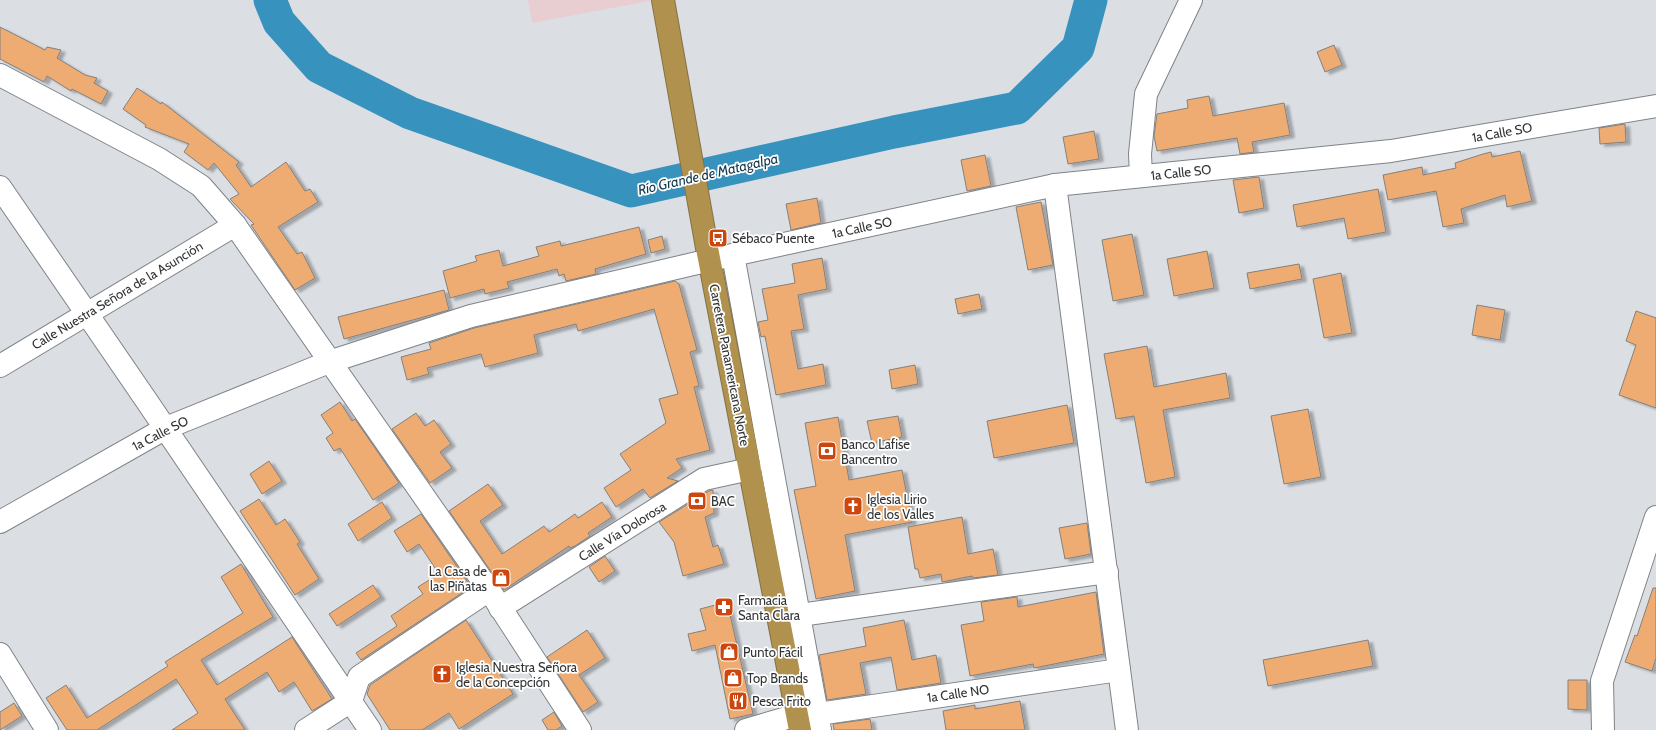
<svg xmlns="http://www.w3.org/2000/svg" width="1656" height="730" viewBox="0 0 1656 730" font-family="Cabin,sans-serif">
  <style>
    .commercial { fill: #e8ced1 }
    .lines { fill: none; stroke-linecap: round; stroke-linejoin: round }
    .river { stroke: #3892be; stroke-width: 33 }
    .building { fill: #eeac73; stroke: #84807c; filter: url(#shadow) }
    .street-casing { stroke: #7f8387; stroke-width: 24 }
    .highway-casing { stroke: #847145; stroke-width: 24 }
    .street { stroke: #fff; stroke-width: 22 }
    .highway { stroke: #b0924e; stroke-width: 22 }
    .labels { text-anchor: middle; stroke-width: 3.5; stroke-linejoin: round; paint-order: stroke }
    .street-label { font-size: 13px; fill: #313335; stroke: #fff }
    .poi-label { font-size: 13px; fill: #313335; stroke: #fff; text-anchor: start }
    .water-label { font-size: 14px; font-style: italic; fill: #12384c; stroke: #fff }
  </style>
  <defs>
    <filter id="shadow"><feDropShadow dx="4.5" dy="2.5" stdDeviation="1" flood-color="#0004"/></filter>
  </defs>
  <rect width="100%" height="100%" fill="#dbdfe4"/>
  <path class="commercial" d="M528 0H655L532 23Z"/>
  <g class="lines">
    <path class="river" d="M270 0 279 22 319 67 410 113 631 191 894 132 1017 108 1078 48 1091 0"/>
  </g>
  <g class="building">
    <path d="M0 27 45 50 47 47 61 50 57 58 85 75 97 78 94 83 108 91 101 104 72 89 71 91 47 76 44 82 0 59Z"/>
    <path d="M1334 45 1342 65 1325 72 1317 52Z"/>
    <path d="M137 88 161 104 162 102 239 162 236 165 251 187 286 162 305 191 310 189 318 202 278 227 297 254 302 252 315 278 295 290 251 225 254 224 230 199 239 194 214 163 208 170 184 152 189 144 145 127 146 125 123 109Z"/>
    <path d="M1209 96 1213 116 1284 103 1290 135 1252 142 1254 152 1240 154 1237 138 1157 151 1154 136 1157 114 1188 108 1187 100Z"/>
    <path d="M1625 124 1626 142 1600 144 1599 128Z"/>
    <path d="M1094 131 1099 159 1068 164 1063 137Z"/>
    <path d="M1520 151 1532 201 1507 207 1505 195 1461 209 1464 223 1443 227 1436 191 1388 200 1383 175 1422 167 1423 175 1456 168 1455 163 1483 154 1491 152 1492 157Z"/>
    <path d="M985 155 991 186 967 191 961 160Z"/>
    <path d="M1259 177 1264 208 1239 213 1233 180Z"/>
    <path d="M1378 189 1386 232 1348 239 1344 218 1297 227 1293 205Z"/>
    <path d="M817 198 821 223 791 230 786 204Z"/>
    <path d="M1041 202 1053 265 1028 270 1016 207Z"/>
    <path d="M639 227 646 254 595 269 596 274 566 281 564 274 559 276 557 269 507 282 509 288 485 294 484 289 450 298 443 271 477 261 475 256 499 250 503 266 539 256 536 247 560 241 561 246Z"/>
    <path d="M1132 234 1144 295 1113 301 1102 240Z"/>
    <path d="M662 236 665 249 651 253 648 240Z"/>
    <path d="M1207 251 1214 288 1174 296 1167 259Z"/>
    <path d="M822 258 827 289 798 295 804 329 791 331 798 369 823 364 826 385 776 395 765 336 761 337 758 322 768 320 762 289 795 283 792 264Z"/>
    <path d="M1299 264 1302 279 1250 289 1247 273Z"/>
    <path d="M1341 273 1352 333 1324 338 1313 279Z"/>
    <path d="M675 281 679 284 697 350 690 352 699 386 694 387 710 450 676 459 682 468 667 478 678 481 650 498 643 489 616 507 604 488 631 470 620 454 666 423 659 399 678 394 654 309 578 331 576 324 534 335 538 353 485 367 481 354 427 368 429 374 407 380 401 357 431 349 429 343 474 328Z"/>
    <path d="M444 290 449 310 344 339 338 317Z"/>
    <path d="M979 294 982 309 958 314 955 299Z"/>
    <path d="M1477 305 1505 310 1500 340 1472 335Z"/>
    <path d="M1636 311 1656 318V408L1619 395 1636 345 1626 341Z"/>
    <path d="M1147 346 1154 387 1226 373 1230 398 1163 410 1175 477 1146 483 1134 416 1116 419 1104 354Z"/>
    <path d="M915 365 918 384 892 389 889 370Z"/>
    <path d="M340 402 352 421 355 419 399 483 373 500 340 448 334 451 326 438 333 433 321 415Z"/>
    <path d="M1067 405 1074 443 994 458 987 421Z"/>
    <path d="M1308 409 1321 477 1284 484 1271 416Z"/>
    <path d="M416 413 425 426 434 420 451 444 440 452 452 468 430 483 392 429Z"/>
    <path d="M898 416 902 437 872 443 867 421Z"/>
    <path d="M838 417 849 480 902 470 912 522 845 535 855 591 816 599 794 490 816 486 805 423Z"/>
    <path d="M269 461 282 481 262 494 250 474Z"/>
    <path d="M488 484 503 505 480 521 502 554 544 526 549 532 575 514 578 518 602 502 612 517 588 533 590 536 575 546 570 548 569 546 504 590 449 511Z"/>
    <path d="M713 490 714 513 705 517 713 547 718 545 724 564 683 576 674 542 659 522 709 491Z"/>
    <path d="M259 499 276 525 285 519 300 542 297 544 319 579 295 595 240 511Z"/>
    <path d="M382 502 392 518 358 541 348 524Z"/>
    <path d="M421 514 471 587 361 660 356 653 397 626 391 616 423 594 418 587 439 574 419 544 407 552 394 531Z"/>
    <path d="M962 517 968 554 993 549 998 575 973 578 972 576 942 582 941 574 920 578 918 569H915L908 527Z"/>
    <path d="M1087 523 1091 554 1065 559 1059 528Z"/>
    <path d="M605 556 615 571 599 582 589 567Z"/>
    <path d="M241 564 273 617 201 660 217 685 292 637 332 699 312 711 294 682 279 692 267 672 225 699 245 730H172L198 713 176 679 97 730H67L46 698 66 685 87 718 168 666 165 662 243 613 221 577Z"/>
    <path d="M373 585 381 597 337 626 329 614Z"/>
    <path d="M1653 588H1656V658L1652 671 1625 662 1635 635 1637 636Z"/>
    <path d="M1096 592 1104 654 1034 668 1033 664 970 676 961 625 984 621 981 602 1017 597 1018 607Z"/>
    <path d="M727 602 753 714 730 719 715 645 692 651 688 634 706 630 700 609Z"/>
    <path d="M466 620 513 694 459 729 449 713 422 730H390L367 694 370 685Z"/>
    <path d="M904 620 912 660 936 655 941 683 897 690 891 657 860 663 866 694 827 700 819 655 866 646 863 628Z"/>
    <path d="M587 630 605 658 579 675 598 702 583 712 547 657Z"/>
    <path d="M1368 640 1373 666 1268 686 1263 660Z"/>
    <path d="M1568 680H1587V710L1568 709Z"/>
    <path d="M1020 701 1025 730H946L943 711 975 705V709Z"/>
    <path d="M14 703 22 716 0 730V712Z"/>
    <path d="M554 712 562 726 556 730H548L542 720Z"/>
    <path d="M870 719 872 730H834L833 724Z"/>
  </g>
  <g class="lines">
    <g class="street-casing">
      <g id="street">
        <path d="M0 75 159 159 201 186 235 225 489 590 580 730"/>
        <path d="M1141 176 1140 154 1146 94 1191 0"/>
        <path d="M1055 185 1127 730"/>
        <path d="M0 187 144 397 370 730"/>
        <path d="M733 255 820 730"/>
        <path d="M0 366 235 225"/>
        <path d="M0 522 166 428 329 362 471 316 710 260 1055 185 1391 151 1656 106"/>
        <path d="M500 608 704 479 750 469"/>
        <path d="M785 619 800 615 1107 572"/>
        <path d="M0 654 47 730"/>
        <path d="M306 730 351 701 359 677 489 590"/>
        <path d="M746 730 797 715 818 714 1119 670"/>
        <path d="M1603 730 1602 681 1656 517"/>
      </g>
    </g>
    <g class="highway-casing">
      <path id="highway" d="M663 0 707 248 800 730"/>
    </g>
    <use href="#street" class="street"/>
    <use href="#highway" class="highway"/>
  </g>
  <defs>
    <g id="bus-square" transform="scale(1)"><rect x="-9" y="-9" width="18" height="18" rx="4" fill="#cc460e" stroke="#fff"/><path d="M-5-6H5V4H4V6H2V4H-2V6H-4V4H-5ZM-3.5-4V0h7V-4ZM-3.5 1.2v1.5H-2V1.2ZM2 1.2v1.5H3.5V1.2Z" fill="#fff"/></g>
    <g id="bank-square" transform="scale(1)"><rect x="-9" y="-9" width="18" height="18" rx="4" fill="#cc460e" stroke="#fff"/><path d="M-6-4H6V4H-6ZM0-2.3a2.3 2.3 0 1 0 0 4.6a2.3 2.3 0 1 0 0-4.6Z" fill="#fff"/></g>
    <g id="church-square" transform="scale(1)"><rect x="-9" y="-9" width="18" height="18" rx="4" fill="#cc460e" stroke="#fff"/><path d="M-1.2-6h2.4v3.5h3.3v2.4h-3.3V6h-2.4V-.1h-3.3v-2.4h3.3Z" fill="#fff"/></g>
    <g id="shop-square" transform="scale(1)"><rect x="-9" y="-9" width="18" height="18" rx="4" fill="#cc460e" stroke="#fff"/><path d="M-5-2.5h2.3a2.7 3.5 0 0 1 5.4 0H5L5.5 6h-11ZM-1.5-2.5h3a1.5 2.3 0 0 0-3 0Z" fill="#fff"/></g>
    <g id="pharmacy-square" transform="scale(1)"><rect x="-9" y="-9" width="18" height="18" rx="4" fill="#cc460e" stroke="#fff"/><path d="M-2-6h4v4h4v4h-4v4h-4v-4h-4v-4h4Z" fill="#fff"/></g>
    <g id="restaurant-square" transform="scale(1)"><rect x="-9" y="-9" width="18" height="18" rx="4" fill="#cc460e" stroke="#fff"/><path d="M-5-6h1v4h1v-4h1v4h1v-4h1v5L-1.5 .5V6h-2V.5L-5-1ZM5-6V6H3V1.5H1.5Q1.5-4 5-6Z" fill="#fff"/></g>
  </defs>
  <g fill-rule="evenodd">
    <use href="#bus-square" x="718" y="238"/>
    <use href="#bank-square" x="827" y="451"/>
    <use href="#bank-square" x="697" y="501"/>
    <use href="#church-square" x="853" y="506"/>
    <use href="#shop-square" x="501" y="578"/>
    <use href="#pharmacy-square" x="724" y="607"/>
    <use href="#shop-square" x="729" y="652"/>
    <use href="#church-square" x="442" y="674"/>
    <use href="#shop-square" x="733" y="678"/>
    <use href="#restaurant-square" x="738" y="701"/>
  </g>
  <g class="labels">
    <g class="street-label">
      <text transform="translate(1502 132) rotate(-10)" y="5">1a Calle SO</text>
      <text transform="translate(1181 172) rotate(-6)" y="5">1a Calle SO</text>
      <text transform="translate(862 227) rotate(-12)" y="5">1a Calle SO</text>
      <text transform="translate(117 295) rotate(-31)" y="5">Calle Nuestra Señora de la Asunción</text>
      <text transform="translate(730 365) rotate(79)" y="5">Carretera Panamericana Norte</text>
      <text transform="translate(160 433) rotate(-27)" y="5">1a Calle SO</text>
      <text transform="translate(622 531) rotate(-32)" y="5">Calle Vía Dolorosa</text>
      <text transform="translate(958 693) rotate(-8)" y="5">1a Calle NO</text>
    </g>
    <g class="poi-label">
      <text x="732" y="243">Sébaco Puente</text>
      <text x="841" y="449">Banco Lafise<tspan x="841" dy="15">Bancentro</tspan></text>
      <text x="867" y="504">Iglesia Lirio<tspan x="867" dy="15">de los Valles</tspan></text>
      <text x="711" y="506">BAC</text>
      <text x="487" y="576" text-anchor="end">La Casa de<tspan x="487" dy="15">las Piñatas</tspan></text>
      <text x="738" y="605">Farmacia<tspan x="738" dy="15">Santa Clara</tspan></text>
      <text x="743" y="657">Punto Fácil</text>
      <text x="456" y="672">Iglesia Nuestra Señora<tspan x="456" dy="15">de la Concepción</tspan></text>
      <text x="747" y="683">Top Brands</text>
      <text x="752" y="706">Pesca Frito</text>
    </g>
    <g class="water-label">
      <text transform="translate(708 174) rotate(-13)" y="5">Río Grande de Matagalpa</text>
    </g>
  </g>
</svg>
